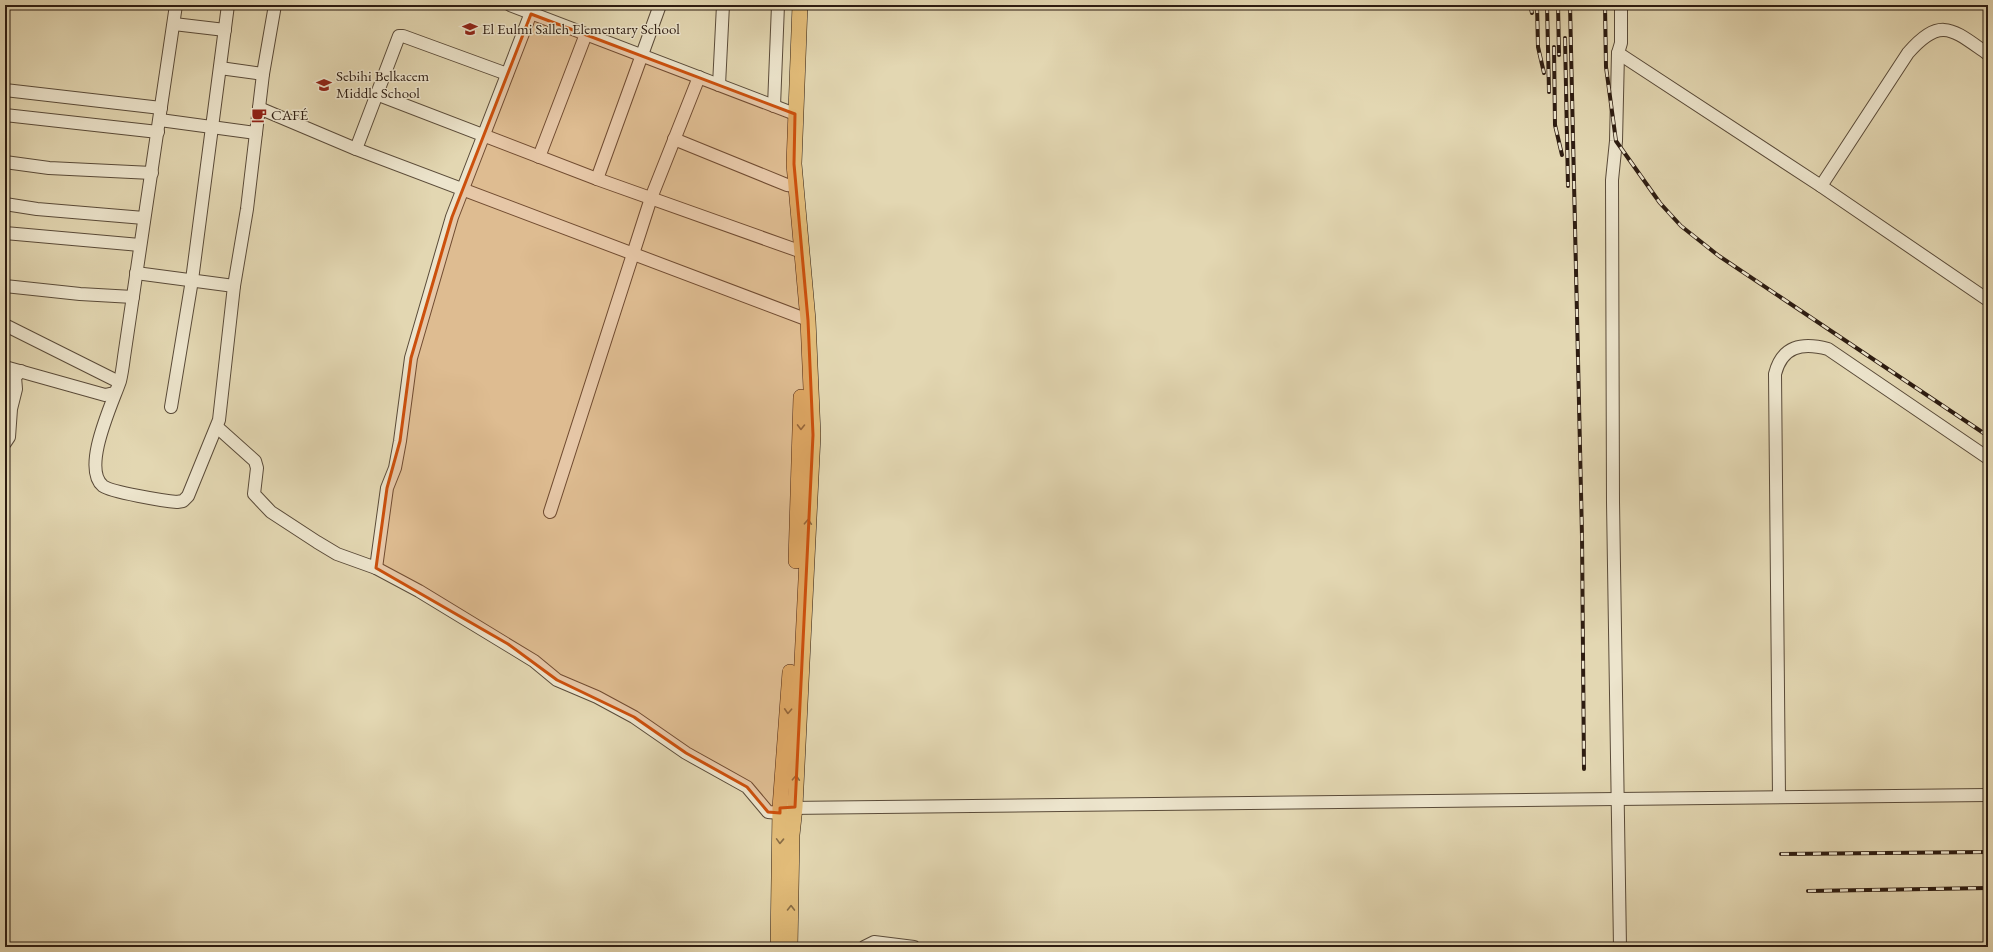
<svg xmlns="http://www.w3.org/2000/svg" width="1993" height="952" viewBox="0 0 1993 952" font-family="'EB Garamond',serif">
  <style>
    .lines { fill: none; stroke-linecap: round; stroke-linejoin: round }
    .minor-casing { stroke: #5a4b39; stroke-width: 14 }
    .major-casing { stroke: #2d1c11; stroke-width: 16 }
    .minor { stroke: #ede5cd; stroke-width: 12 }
    .major { stroke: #e2bc79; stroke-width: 15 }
    .rail-casing { stroke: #2d1c11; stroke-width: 4 }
    .rail { stroke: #ede5cd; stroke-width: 2.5; stroke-dasharray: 8; stroke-linecap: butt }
    .oneway { stroke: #886c45 }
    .marked { fill: #cc500d; fill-opacity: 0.2; stroke: #cc500d; stroke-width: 3; stroke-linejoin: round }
    .labels { text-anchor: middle; stroke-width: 3; stroke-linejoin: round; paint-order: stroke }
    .poi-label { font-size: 15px; fill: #2d1c11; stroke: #ede5cd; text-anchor: start }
  </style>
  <rect width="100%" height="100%" fill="#e3d7b2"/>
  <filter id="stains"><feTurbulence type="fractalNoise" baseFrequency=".005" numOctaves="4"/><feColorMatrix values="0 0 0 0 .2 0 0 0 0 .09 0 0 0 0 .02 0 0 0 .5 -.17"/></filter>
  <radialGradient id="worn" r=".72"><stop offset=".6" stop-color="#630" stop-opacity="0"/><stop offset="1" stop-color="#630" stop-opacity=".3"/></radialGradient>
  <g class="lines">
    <g class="minor-casing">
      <g id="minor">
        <path d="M176 5 124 357C123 365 122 373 120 381 113 402 81 468 103 486 111 492 164 501 177 502L183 501 188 496 219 420 234 286 247 209 263 74 275 5"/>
        <path d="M510 5 795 114"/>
        <path d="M174 24 225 30"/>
        <path d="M1618 53 1821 186 1988 300"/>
        <path d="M220 68 263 74"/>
        <path d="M719 85 723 5"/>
        <path d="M5 90 161 108"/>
        <path d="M376 94 597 179 802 252"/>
        <path d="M774 106 778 5"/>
        <path d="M259 108 356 149 808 320"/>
        <path d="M5 115 158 132"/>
        <path d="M160 120 256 133"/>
        <path d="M674 139 787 185 795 186"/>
        <path d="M356 149 399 36H403L507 74"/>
        <path d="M539 157 586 34"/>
        <path d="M5 162 49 168 152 173"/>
        <path d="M597 179 660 5"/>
        <path d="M1821 186 1908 53C1941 15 1953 30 1988 54"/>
        <path d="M5 204 37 209 144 218"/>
        <path d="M5 233 140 245"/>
        <path d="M136 273 234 286"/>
        <path d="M5 286 80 294 133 297"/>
        <path d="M5 325 119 382"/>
        <path d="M5 367 105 395 114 393"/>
        <path d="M171 407 192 280 228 5"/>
        <path d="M217 427 255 461 257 468 254 494 271 512 317 542 337 554 376 568 419 591 534 661 557 680 597 697 634 717 686 753 747 787 768 812 780 813"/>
        <path d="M5 443 9 437 11 409 16 389 15 377 21 371"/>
        <path d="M550 512 651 198 699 77"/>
        <path d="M376 568 387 488 395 468 400 441 411 358 452 217 534 5"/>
        <path d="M1779 797 1775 374C1782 346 1802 342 1828 349L1988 458"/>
        <path d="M787 808 1988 795"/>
        <path d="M864 947 874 942 914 947"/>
        <path d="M1620 947 1613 502 1612 180 1616 141 1618 53 1621 43V5"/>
      </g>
    </g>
    <g class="major-casing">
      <g id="major">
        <path d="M796 561 801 397"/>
        <path d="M778 947 780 808 790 672"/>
        <path d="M790 947 792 835 795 807 813 435 808 320 794 164 800 5"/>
      </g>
    </g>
    <use href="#minor" class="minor"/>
    <use href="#major" class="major"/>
    <g class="rail-casing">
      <g id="rail">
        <path d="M1530 5 1532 13"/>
        <path d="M1537 5 1538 47 1544 73"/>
        <path d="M1547 5 1549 92"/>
        <path d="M1558 5 1559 55"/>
        <path d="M1570 5 1582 536 1584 769"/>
        <path d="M1605 5 1606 67 1616 141 1660 203 1681 226 1719 256 1988 436"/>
        <path d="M1565 38 1568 186"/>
        <path d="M1554 47 1555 125 1562 155"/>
        <path d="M1781 854 1988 852"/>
        <path d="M1808 891 1988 888"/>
      </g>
    </g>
    <use href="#rail" class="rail"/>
  </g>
  <defs><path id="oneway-chevron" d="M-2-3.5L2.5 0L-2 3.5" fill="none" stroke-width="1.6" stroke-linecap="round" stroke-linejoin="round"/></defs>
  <g class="oneway">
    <use href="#oneway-chevron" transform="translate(801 427) rotate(91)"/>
    <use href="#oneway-chevron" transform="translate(808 522) rotate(-87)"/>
    <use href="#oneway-chevron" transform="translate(788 711) rotate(93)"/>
    <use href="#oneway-chevron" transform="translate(796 778) rotate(-87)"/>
    <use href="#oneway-chevron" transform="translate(780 841) rotate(92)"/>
    <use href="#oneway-chevron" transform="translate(791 908) rotate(-89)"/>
  </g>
  <path class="marked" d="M531 14 795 114 794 164 808 320 813 435 795 807 780 808V813L768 812 747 787 686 753 634 717 557 680 508 644 376 568 387 488 400 441 411 358 452 217Z"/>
  <defs>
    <g id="school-bare" transform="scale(1.2)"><path d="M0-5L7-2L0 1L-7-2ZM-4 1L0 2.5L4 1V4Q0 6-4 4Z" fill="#8f2418" stroke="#ede5cd" stroke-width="2.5" paint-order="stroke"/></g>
    <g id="cafe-bare" transform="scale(1.2)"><path d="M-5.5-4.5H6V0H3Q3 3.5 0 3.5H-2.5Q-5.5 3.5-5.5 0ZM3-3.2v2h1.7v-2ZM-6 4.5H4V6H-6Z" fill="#8f2418" stroke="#ede5cd" stroke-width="2.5" paint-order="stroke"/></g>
  </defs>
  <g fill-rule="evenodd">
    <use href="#school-bare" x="470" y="29"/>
    <use href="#school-bare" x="324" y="85"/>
    <use href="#cafe-bare" x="259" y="115"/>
  </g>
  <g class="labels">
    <g class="poi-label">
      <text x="482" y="34">El Eulmi Salleh Elementary School</text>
      <text x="336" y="81">Sebihi Belkacem<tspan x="336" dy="17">Middle School</tspan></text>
      <text x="271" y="120">CAFÉ</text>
    </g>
  </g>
  <rect width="1993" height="952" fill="none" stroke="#e3d7b2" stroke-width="20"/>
  <rect x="6" y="6" width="1981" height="940" fill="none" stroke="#2d1c11" stroke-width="2"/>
  <rect x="10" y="10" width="1973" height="932" fill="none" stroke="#2d1c11"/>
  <rect width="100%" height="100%" filter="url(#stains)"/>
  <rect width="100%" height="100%" fill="url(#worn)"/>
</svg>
